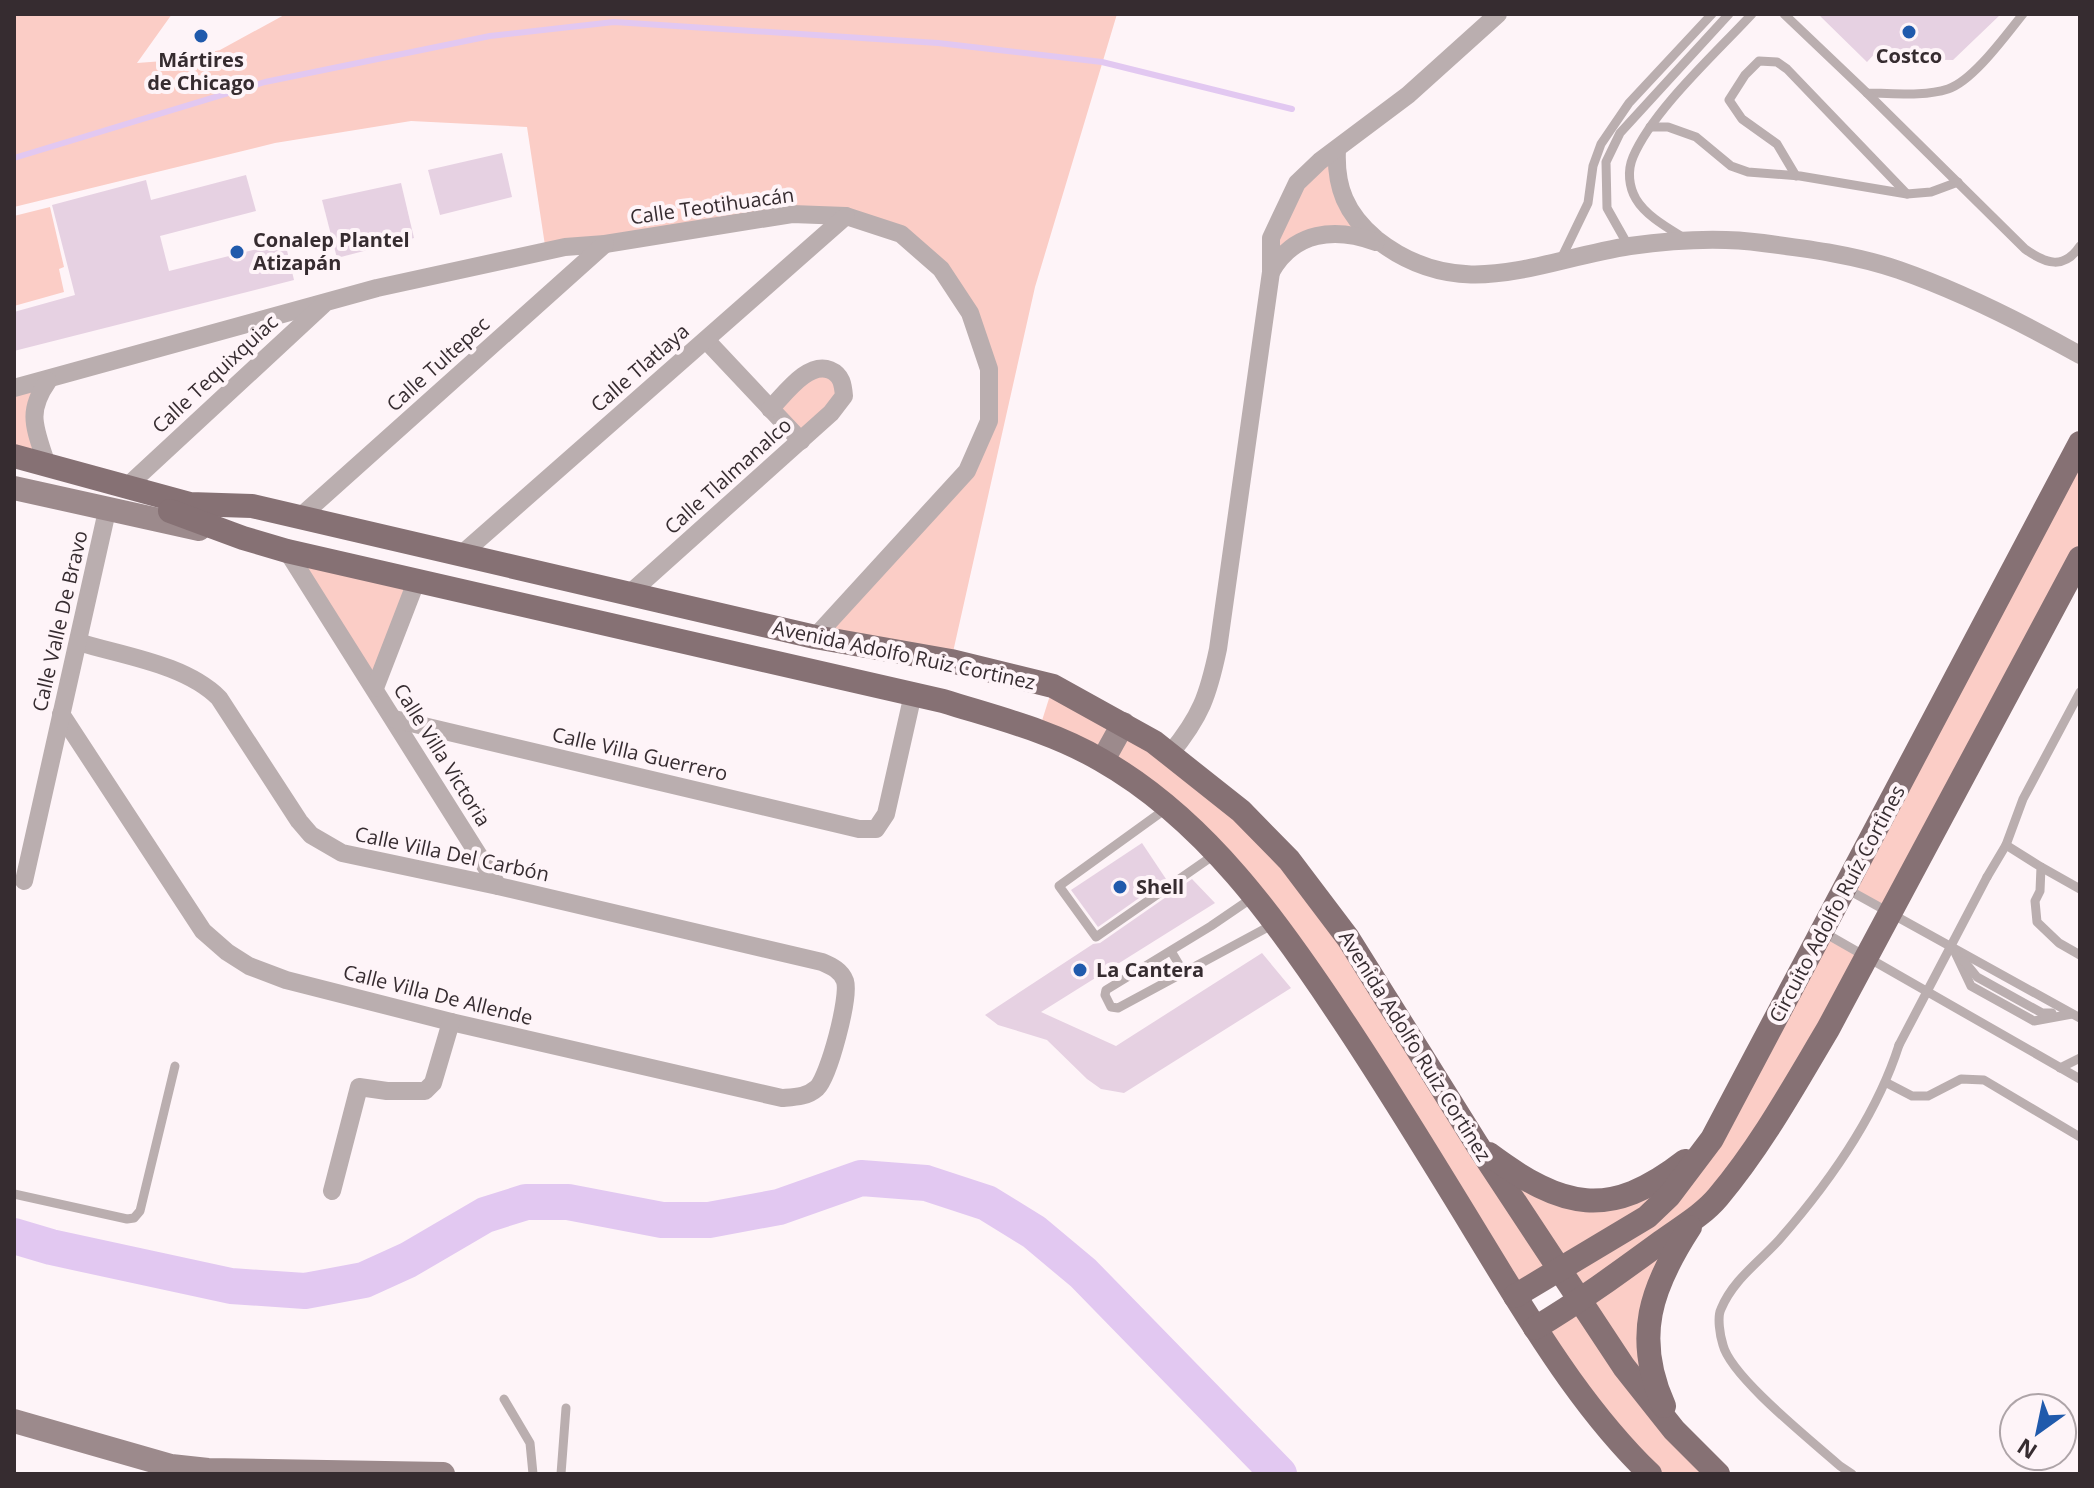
<svg xmlns="http://www.w3.org/2000/svg" width="2094" height="1488" viewBox="0 0 2094 1488" font-family="'Open Sans',sans-serif">
  <style>
    .green { fill: #fbcdc6 }
    .lines { fill: none; stroke-linecap: round; stroke-linejoin: round }
    .stream { stroke: #e2c8f1; stroke-width: 6 }
    .river { stroke: #e2c8f1; stroke-width: 36 }
    .building { fill: #e6d1e2 }
    .lane { stroke: #baaeaf; stroke-width: 9 }
    .street { stroke: #baaeaf; stroke-width: 18 }
    .secondary { stroke: #9c8a8c; stroke-width: 24 }
    .primary { stroke: #867174; stroke-width: 24 }
    .lane-bridge { stroke: #baaeaf; stroke-width: 9 }
    .poi-dot { fill: #205aac; stroke: #fef4f8; stroke-width: 3 }
    .labels { text-anchor: middle; stroke-width: 8; stroke-linejoin: round; paint-order: stroke }
    .poi-label { font-size: 20px; font-weight: bold; fill: #362c30; stroke: #fef4f8; text-anchor: start }
    .street-label { font-size: 20px; fill: #362c30; stroke: #fef4f8 }
  </style>
  <rect width="100%" height="100%" fill="#fef4f8"/>
  <g class="green">
    <path d="M14 14H172L137 63 177 60 220 50 286 14H1117L1035 287 951 661 815 637 939 502 989 421 970 313 901 234 846 216 546 252 527 127 411 121 275 143 14 207Z"/>
    <path d="M1337 149 1362 226 1341 232 1279 259 1271 238 1297 183Z"/>
    <path d="M50 207 64 267 59 269 64 292 14 306V216Z"/>
    <path d="M810 371 843 383 801 441 770 409Z"/>
    <path d="M48 381 36 397 45 459 14 449V388Z"/>
    <path d="M2080 443V554L1890 912 1845 888Z"/>
    <path d="M287 551 416 582 375 688Z"/>
    <path d="M1053 686 1084 702 1289 860 1483 1149 1538 1186 1621 1198 1712 1139 1823 932 1867 957 1737 1172 1650 1308 1659 1396 1718 1474H1650L1535 1328 1580 1301 1559 1270 1515 1296 1367 1056 1200 838 1039 730Z"/>
  </g>
  <g class="lines">
    <path class="stream" d="M14 158 265 82 490 36 614 22 938 43 1102 62 1292 109"/>
    <path class="river" d="M14 1236 51 1247 231 1286 305 1291 364 1280 408 1260 485 1215 526 1202H568L662 1220H709L779 1207 861 1178 926 1183 987 1203 1034 1232 1083 1273 1279 1474"/>
  </g>
  <g class="building">
    <path d="M1818 14H2001L1953 60 1888 59 1878 50 1867 62Z"/>
    <path d="M502 153 512 197 440 215 428 170Z"/>
    <path d="M246 175 256 211 160 236 169 271 285 242 294 280 14 351V312L75 295 52 205 146 180 151 200Z"/>
    <path d="M401 183 414 238 337 258 322 200Z"/>
    <path d="M1142 843 1166 879 1098 927 1071 890Z"/>
    <path d="M1192 879 1215 903 1041 1012 1116 1046 1262 953 1291 988 1124 1093 1101 1089 1087 1079 1047 1040 998 1025 985 1015 1093 944 1100 943Z"/>
  </g>
  <g class="lines">
    <g class="lane">
      <path d="M1784 14 1867 93C1893 93 1923 97 1948 89 1973 81 2006 35 2023 14"/>
      <path d="M1867 93 2025 249C2046 264 2064 270 2080 246"/>
      <path d="M1650 127H1668L1696 137 1731 166 1748 172 1800 176 1907 194 1931 192 1958 182"/>
      <path d="M1796 176 1777 144 1742 119 1729 100 1745 75 1759 61 1777 62 1787 69 1907 194"/>
      <path d="M1684 238C1668 228 1646 216 1636 199 1629 187 1627 171 1633 157 1653 110 1716 53 1752 14"/>
      <path d="M1629 247 1607 208 1606 162 1620 133 1729 14"/>
      <path d="M1560 261 1588 203 1593 166 1601 144 1629 103 1712 14"/>
      <path d="M1167 808 1059 886 1096 937 1214 855"/>
      <path d="M2006 845 2041 867 2040 891 2035 901 2037 922 2059 943 2080 955"/>
      <path d="M2041 867 2080 889"/>
      <path d="M1987 877 2006 845 2023 799 2080 692"/>
      <path d="M1845 888 2080 1018"/>
      <path d="M1252 898 1211 926 1106 990 1105 995 1111 1007 1118 1008 1272 925"/>
      <path d="M1823 932 2080 1079"/>
      <path d="M1953 948 1971 986 2034 1021 2072 1014"/>
      <path d="M1171 951 1184 973"/>
      <path d="M1964 961 1977 977 2042 1013H2052"/>
      <path d="M2060 1068 2080 1058"/>
      <path d="M1887 1083 1912 1096H1928L1961 1079 1984 1080 2080 1137"/>
      <path d="M14 1194 127 1219 134 1218 140 1211 175 1066"/>
      <path d="M504 1399 530 1443 533 1474"/>
      <path d="M561 1474 566 1408"/>
      <path d="M1852 1474 1840 1466C1812 1441 1731 1377 1723 1345 1720 1336 1717 1317 1721 1309 1733 1280 1758 1263 1779 1240 1829 1183 1876 1117 1899 1045"/>
    </g>
    <g class="street">
      <path d="M1337 149C1335 187 1346 214 1376 239 1461 306 1538 260 1630 246 1673 240 1720 237 1763 243 1809 249 1856 255 1899 270 1962 292 2023 323 2080 355"/>
      <path d="M1271 272C1294 231 1335 227 1376 242"/>
      <path d="M706 340 801 441"/>
      <path d="M14 388 377 288 565 247 605 244 792 214 846 216 901 234 941 269 970 313 989 369V421L967 471 815 637"/>
      <path d="M45 459C34 426 27 411 48 381"/>
      <path d="M134 480 323 305"/>
      <path d="M300 517 605 244"/>
      <path d="M287 551 498 886"/>
      <path d="M463 553 846 216"/>
      <path d="M628 595 831 413 844 396C843 385 842 375 830 370 808 361 785 394 770 409"/>
      <path d="M375 688 416 582"/>
      <path d="M61 714 203 931 227 952 249 966 286 980 451 1022 782 1098C795 1097 807 1097 817 1088 829 1076 850 997 845 981 841 970 831 966 822 962L498 886 342 853 311 835 299 821 219 698C185 664 123 656 78 642"/>
      <path d="M394 719 859 829H876L886 814 913 694"/>
      <path d="M1170 754C1201 716 1208 696 1218 649L1271 272V238L1297 183 1320 161 1408 95 1498 14"/>
      <path d="M24 881 107 511"/>
      <path d="M332 1191 359 1087 387 1091H425L433 1083 451 1022"/>
    </g>
    <g class="secondary">
      <path d="M14 488 199 529"/>
      <path d="M1103 760 1123 724"/>
      <path d="M14 1421 171 1466 208 1470 443 1474"/>
    </g>
    <g class="primary">
      <path d="M14 456 190 504 252 506 815 637 951 661 1053 686 1154 742 1241 811 1289 860 1348 938 1478 1146 1624 1367 1674 1430 1718 1474"/>
      <path d="M170 511 243 538 287 551 943 701C997 718 1052 731 1101 760 1205 819 1278 922 1342 1019 1398 1103 1450 1190 1502 1275 1545 1345 1591 1417 1650 1474"/>
      <path d="M1489 1154C1563 1209 1609 1220 1685 1161"/>
      <path d="M1515 1296 1647 1217 1669 1196 1712 1139 2080 443"/>
      <path d="M1535 1328C1579 1302 1620 1272 1661 1242 1680 1228 1703 1215 1718 1197 1761 1146 1794 1086 1828 1029L2080 558"/>
      <path d="M1664 1406C1633 1337 1651 1287 1690 1227"/>
    </g>
    <path class="lane-bridge" d="M1899 1045 1987 877"/>
  </g>
  <g class="poi-dot">
    <circle cx="1909" cy="32" r="8"/>
    <circle cx="201" cy="36" r="8"/>
    <circle cx="237" cy="252" r="8"/>
    <circle cx="1120" cy="887" r="8"/>
    <circle cx="1080" cy="970" r="8"/>
  </g>
  <g class="labels">
    <g class="poi-label">
      <text x="1909" y="63" text-anchor="middle">Costco</text>
      <text x="201" y="67" text-anchor="middle">Mártires<tspan x="201" dy="23">de Chicago</tspan></text>
      <text x="253" y="247">Conalep Plantel<tspan x="253" dy="23">Atizapán</tspan></text>
      <text x="1136" y="894">Shell</text>
      <text x="1096" y="977">La Cantera</text>
    </g>
    <g class="street-label">
      <text transform="translate(712 206) rotate(-8)" y="7">Calle Teotihuacán</text>
      <text transform="translate(438 364) rotate(-42)" y="7">Calle Tultepec</text>
      <text transform="translate(640 368) rotate(-41)" y="7">Calle Tlatlaya</text>
      <text transform="translate(215 374) rotate(-43)" y="7">Calle Tequixquiac</text>
      <text transform="translate(728 476) rotate(-42)" y="7">Calle Tlalmanalco</text>
      <text transform="translate(60 621) rotate(-77)" y="7">Calle Valle De Bravo</text>
      <text transform="translate(904 655) rotate(12)" y="7">Avenida Adolfo Ruiz Cortinez</text>
      <text transform="translate(640 754) rotate(13)" y="7">Calle Villa Guerrero</text>
      <text transform="translate(442 755) rotate(58)" y="7">Calle Villa Victoria</text>
      <text transform="translate(452 854) rotate(12)" y="7">Calle Villa Del Carbón</text>
      <text transform="translate(1837 904) rotate(-62)" y="7">Circuito Adolfo Ruíz Cortines</text>
      <text transform="translate(438 995) rotate(14)" y="7">Calle Villa De Allende</text>
      <text transform="translate(1415 1046) rotate(58)" y="7">Avenida Adolfo Ruiz Cortinez</text>
    </g>
  </g>
  <rect width="2094" height="1488" fill="none" stroke="#362c30" stroke-width="32"/>
  <g transform="translate(2038 1432) rotate(213)"><circle r="38" fill="#fef4f8" stroke="#aea4a8" stroke-width="2"/>
  <path d="M0-6L14 30L0 20L-14 30Z" fill="#205aac"/>
  <text y="-12" font-size="22" font-weight="bold" text-anchor="middle" fill="#362c30">N</text>
  </g>
</svg>
